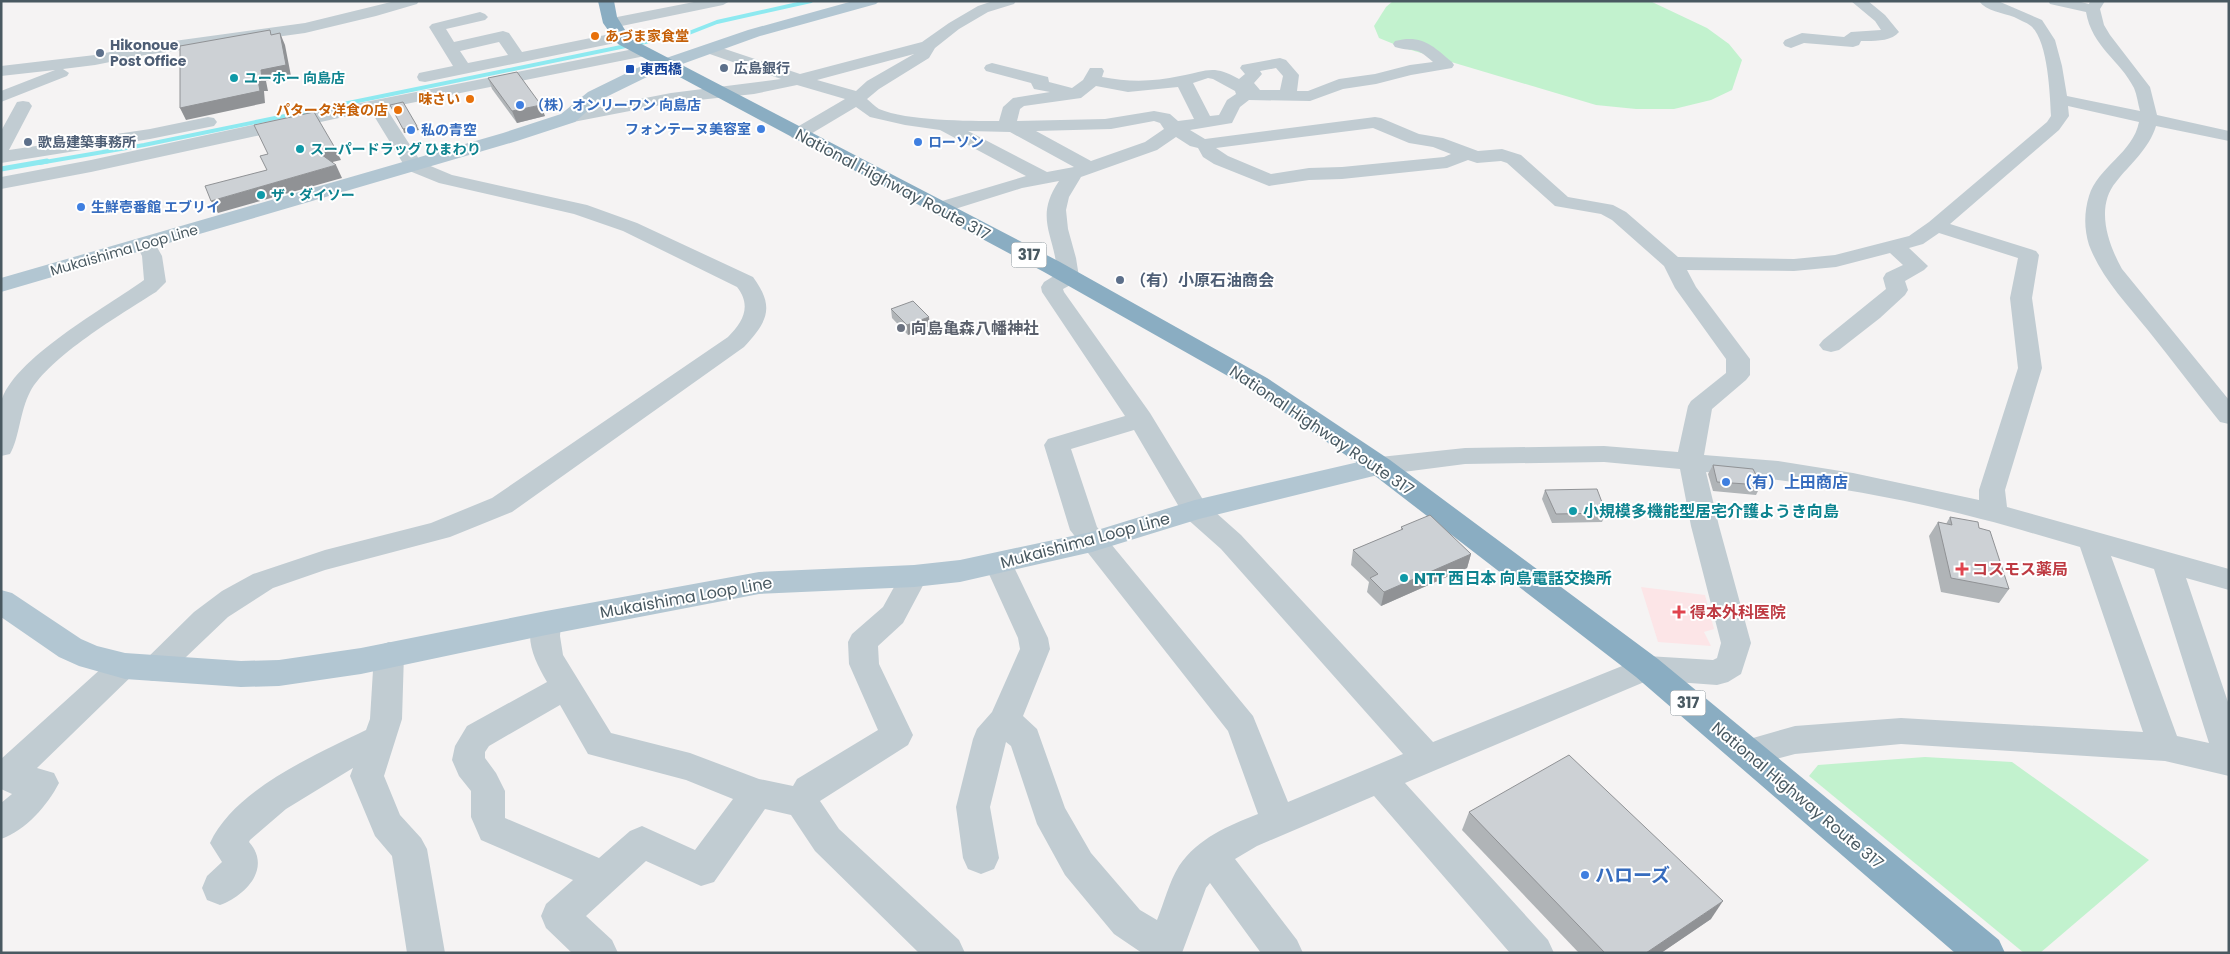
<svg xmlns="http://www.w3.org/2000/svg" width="2230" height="954" viewBox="0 0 2230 954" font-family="Poppins,'Noto Sans JP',sans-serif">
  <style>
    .medical { fill: #fce5e7 }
    .green { fill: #c2f2ce }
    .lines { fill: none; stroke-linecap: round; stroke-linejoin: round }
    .stream-far1 { stroke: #8ee9f0; stroke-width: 4 }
    .stream { stroke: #8ee9f0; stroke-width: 5 }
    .minor { fill: #c1ccd2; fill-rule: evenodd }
    .major { fill: #b2c6d2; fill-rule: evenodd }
    .highway { fill: #8aadc2; fill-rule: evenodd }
    .wall { fill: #b0b4b7 }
    .shaded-wall { fill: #909295 }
    .building { fill: #cdd1d5; stroke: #909295 }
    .food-dot { fill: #e8710a; stroke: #fff; stroke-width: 2 }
    .service-dot { fill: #5c6f8a; stroke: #fff; stroke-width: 2 }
    .transit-dot { fill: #1a4fb4; stroke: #fff; stroke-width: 2 }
    .culture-dot { fill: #0f9aa8; stroke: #fff; stroke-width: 2 }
    .shop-dot { fill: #3f7fe0; stroke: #fff; stroke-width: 2 }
    .worship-dot { fill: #6b7280; stroke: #fff; stroke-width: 2 }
    .health-dot { fill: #e0444e; stroke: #fff; stroke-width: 2 }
    .labels { text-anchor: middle; stroke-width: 4; stroke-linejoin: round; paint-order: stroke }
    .far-food-label { font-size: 14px; font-weight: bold; fill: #c56008; stroke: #fff; text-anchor: end }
    .far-service-label { font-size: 14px; font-weight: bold; fill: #4e5e75; stroke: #fff; text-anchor: start }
    .far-transit-label { font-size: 14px; font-weight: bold; fill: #164399; stroke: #fff; text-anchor: start }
    .far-culture-label { font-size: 14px; font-weight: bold; fill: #0d838f; stroke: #fff; text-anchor: start }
    .far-shop-label { font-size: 14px; font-weight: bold; fill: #366cbe; stroke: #fff; text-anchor: start }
    .far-street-label { font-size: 14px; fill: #495961; stroke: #fff }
    .shield { fill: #fff; stroke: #808b90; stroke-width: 1 }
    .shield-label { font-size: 15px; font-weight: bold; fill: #495961 }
    .street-label { font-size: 16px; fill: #495961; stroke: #fff }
    .service-label { font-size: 16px; font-weight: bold; fill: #4e5e75; stroke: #fff; text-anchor: start }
    .worship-label { font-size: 16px; font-weight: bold; fill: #5b616d; stroke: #fff; text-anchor: start }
    .shop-label { font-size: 16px; font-weight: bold; fill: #366cbe; stroke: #fff; text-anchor: start }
    .culture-label { font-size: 16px; font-weight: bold; fill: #0d838f; stroke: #fff; text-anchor: start }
    .health-label { font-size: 16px; font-weight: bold; fill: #be3a42; stroke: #fff; text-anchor: start }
    .near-shop-label { font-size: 19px; font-weight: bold; fill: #366cbe; stroke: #fff; text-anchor: start }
  </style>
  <rect width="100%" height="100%" fill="#f5f3f3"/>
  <path class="medical" d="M1641 587 1705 595 1714 629 1704 632 1711 646 1658 642Z"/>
  <g class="green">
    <path d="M1393 1H1650L1707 28 1729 44 1742 60 1732 90 1711 100 1674 109H1636L1596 105 1401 47 1379 38 1374 26 1386 7Z"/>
    <path d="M1925 757 2012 762 2149 860 2040 953H2024L1809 776 1818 765Z"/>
  </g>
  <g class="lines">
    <path class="stream-far1" d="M39 163 144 145 689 33 717 22 811 1"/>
    <path class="stream" d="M1 169 47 161"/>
    <g class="minor">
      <path d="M395 1H419L417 4 376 16 305 33 145 55 95 65 63 69 69 73 67 76 1 102V91L55 70 1 76V66L95 55 145 45 305 23Z"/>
      <path d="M699 1H730L723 5 612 28 607 26 604 23 607 20 612 18Z"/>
      <path d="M993 1H1016L1014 4 988 12 959 29 935 48 929 58 879 89 867 99C871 102 874 106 879 109 907 121 968 121 999 121L1003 107 1013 98 1050 92 1034 89 1031 83 986 71 984 68 986 65 992 63 1048 77 1049 82 1072 88 1083 80 1090 68H1102L1104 71 1102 77C1128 82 1153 82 1180 76 1207 71 1213 64 1239 79L1245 74 1240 68 1242 65 1280 58 1286 60 1299 75 1297 91H1308L1339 79 1375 74 1410 65 1433 62C1414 45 1417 53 1395 47L1393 44 1395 41C1422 34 1433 46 1452 62L1454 65 1452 68 1411 75 1376 84 1343 89 1310 101 1249 100 1240 107 1232 123 1190 130 1205 139 1375 117 1381 118 1419 134 1443 138 1478 151 1502 149 1521 155 1568 197 1613 205 1626 212 1678 257 1794 259 1835 255 1909 236 1929 222 2047 122 2051 116C2050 95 2048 40 2031 26 2026 22 2019 20 2014 17 2003 13 1986 11 1979 1H1998L2042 20 2055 40 2062 66 2067 96 2140 111C2138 104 2137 95 2134 88 2120 60 2092 47 2086 12L2050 4 2048 1H2077L2089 4 2090 1H2105L2100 9 2104 25 2110 35 2150 87 2157 115 2229 131V141L2156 126C2149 149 2130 164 2116 182 2095 207 2108 244 2122 269L2229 400V424L2220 422C2195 391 2172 360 2147 329 2126 303 2101 277 2089 245 2084 229 2084 212 2089 196 2098 167 2133 153 2139 122L2068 106 2069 116 2059 130 1950 224 2036 251 2039 255 2032 298 2042 368 2005 490 2007 507 2229 569V590L2186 578 2229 705V776L2165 761 1901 744 1795 754 1776 759 1768 768 1756 772 1744 768 1739 758 1744 748 1753 738 1795 726 1901 718 2143 732 2080 547C2047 538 2014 527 1981 519 1891 495 1799 481 1706 472L1719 526 1751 643 1741 674 1728 682 1717 685 1649 680 1405 783 1548 940 1554 953H1510L1374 796 1257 846 1235 859 1297 940 1303 953H1261L1210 883 1206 888 1182 953H1142L1114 934 1065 875 1037 824 1011 746 1006 742 990 807 999 858 994 869 981 874 968 869 963 858 956 807 973 739 977 729 992 712 1020 649 1018 638 984 563 988 556 998 553 1008 556 1012 563 1048 638 1050 649 1023 716 1037 729 1065 808 1091 853 1140 910 1157 920C1164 903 1169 882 1179 866 1198 838 1228 826 1258 814L1228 731 1070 530 1044 445 1048 439 1125 416 1042 292 1041 287 1044 282 1057 274C1056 236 1033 219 1059 181L1022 188 939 214 932 212 929 208 932 204 1026 176 940 130 905 125 870 117 856 107 804 138 798 139 792 138 789 134 792 130 845 99 797 85 754 94 671 103 568 123 562 122 559 118 562 114 568 113 671 93 781 79 704 52 702 49 704 46H716L800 74 922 42 949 23 978 6ZM914 54 867 81 856 91 817 80ZM1276 68 1283 76 1280 90H1260L1254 83 1262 74 1260 71ZM1208 78 1213 79 1235 91 1236 94 1227 100 1219 115 1210 116 1193 83ZM1096 86 1128 92 1178 87 1194 119 1178 121 1170 114 1154 111 1105 119 1017 121 1020 109 1024 106 1081 98ZM1154 121 1160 123 1164 129 1145 142 1091 161 1036 131 1111 129ZM1373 128 1409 143 1433 147 1451 154 1444 157 1342 167 1309 168 1271 174 1228 156 1216 148ZM968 131 1010 132 1074 167 1047 172ZM1176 137 1190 146 1198 148 1203 157 1214 164 1269 186 1309 180 1342 179 1447 168 1468 160 1477 163 1501 161 1507 163 1555 206 1601 214 1612 220 1664 266 1675 288 1726 359V373L1691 401 1688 406 1678 452 1604 446 1465 448 1380 457 1371 460 1367 466 1371 472 1380 475 1465 464 1604 462 1680 469 1691 526 1721 643 1717 658 1713 660 1647 656 1433 742 1241 535 1205 503 1150 413 1064 292 1063 289 1076 282 1079 277 1076 258 1068 229 1066 210 1069 197 1081 177 1157 150ZM1939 233 2018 258 2010 298 2018 368 1979 490V500L1853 473 1778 461 1704 455 1712 409 1746 380 1750 375V359L1696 287 1687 270 1794 271 1836 267 1890 253 1903 265 1886 273 1883 278 1886 289 1823 340 1819 345 1823 350 1831 352 1839 350 1880 318 1905 295 1908 290 1905 281 1924 270 1928 266 1909 248 1923 244ZM1134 430 1185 517 1221 549 1403 754 1288 802 1253 716 1097 527 1071 449ZM2111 556 2154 569 2209 743 2177 736Z"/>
      <path d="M1851 1H1868L1885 15 1899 32C1891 42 1872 41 1861 41L1859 45 1853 47 1804 43 1791 48 1785 46 1783 43 1785 40 1802 33 1844 37 1851 32 1881 30 1875 21Z"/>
      <path d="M480 12 485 14 488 17 485 20 446 29 454 42 503 31 509 33 522 52 620 32 626 34 628 37 626 40 620 42 425 82 419 81 417 77 419 73 453 66 429 27 432 24ZM499 42 508 55 468 63 460 51Z"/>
      <path d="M644 47 650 49 652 52 650 55 386 108 421 162 452 175 587 205 637 223 753 277C775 307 768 321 744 347L512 512 450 537 325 570 273 588 228 617 164 678 153 681 142 678 138 670 37 768 54 773 59 783C47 806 26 830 1 839V803L12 794 1 789V759L114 657 125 654 136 657 140 665 194 612 222 591 253 574 325 550 431 523 492 498 728 337C743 322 752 306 737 287L623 231 574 214 439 183 407 170 371 111 91 172 1 189V177L91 160 299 115Z"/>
      <path d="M23 101 29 102 32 106 9 150 150 129 208 117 214 118 217 122 214 126 150 139 1 163V131L17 102Z"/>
      <path d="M146 238 153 240 162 256 166 282 156 292C121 314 49 357 30 392 20 411 19 439 10 454L1 456C1 440 0 419 1 403 10 360 110 305 144 280L142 256 136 244 139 240Z"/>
      <path d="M914 566 924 569 928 576 903 623 878 646 879 664 913 735 908 745 820 801 839 829 959 940 965 953H919L815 851 791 815 765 809 714 882 701 886 646 861 586 916 612 940 618 953H572L546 928 541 916 546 904 573 880 481 840 471 817V791L459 776 452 760 455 746 467 726 547 682C535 661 523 638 535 615L546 612 557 615 561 623 560 636 563 655 611 733 690 753 759 779 793 786 797 779 878 730 849 664 848 642 852 634 883 607 904 569ZM560 705 588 754 686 780 733 799 695 850 642 826 630 831 599 858 505 818V791L496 773 485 758V752L489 746Z"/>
      <path d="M389 642 400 646 404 654 402 719 384 776 400 815 421 838 427 849 445 953H407L392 856 375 836 350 776 353 768 286 809 250 840 249 842C272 868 246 895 220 905L207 900 202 888 207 876 222 862 210 843C235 789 315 755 366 730L370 719 374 654 378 646Z"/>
    </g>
    <g class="major">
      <path d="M853 1H879L876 4 760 36 649 76 600 100 575 122 517 141 1 292V278L503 133 561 114 588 92 637 68 748 30Z"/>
      <path d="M1380 457 1390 460 1394 466 1390 472 1199 519 1092 552 960 582 914 587 759 594 546 635 361 674 279 686 241 687 125 679 79 666 59 657 1 617V590L12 593 81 639 97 646 125 653 241 661 279 660 361 648 546 611 759 572 914 565 960 560 1091 532 1195 500Z"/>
    </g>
    <path class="highway" d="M598 1H614L617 17 630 38 1060 262 1267 378 1390 460 1658 659 1999 940 2005 953H1955L1636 677 1370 472 1249 388 1044 272 618 44 603 23Z"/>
  </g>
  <g class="wall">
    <path d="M488 78 545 116 517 123 492 89Z"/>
    <path d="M891 309 930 326 908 335 892 318Z"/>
    <path d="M1713 465 1761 485 1756 495 1713 491 1708 474Z"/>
    <path d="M1545 490 1606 513 1602 522 1552 523 1542 499Z"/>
    <path d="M1950 517 1979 528 2009 589 1999 603 1941 592 1929 536 1938 522 1946 524Z"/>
    <path d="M1401 527 1471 554 1467 568 1381 606 1367 592 1369 582 1351 565 1353 550 1401 530Z"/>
    <path d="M1469 812 1711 919 1661 953H1579L1462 830Z"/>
  </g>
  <g class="shaded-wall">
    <path d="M280 33 285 45 291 76 266 81 268 91H264L265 103 186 120 180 108 258 80 261 70Z"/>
    <path d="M541 105 545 116 517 123 512 111Z"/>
    <path d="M417 126 419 130 404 133 403 129Z"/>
    <path d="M335 148 341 160 324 164 318 152Z"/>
    <path d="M336 165 342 178 218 213 211 201Z"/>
    <path d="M929 317 930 326 908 335 907 325Z"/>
    <path d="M1471 554 1467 568 1381 606 1384 592Z"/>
    <path d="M1723 901 1711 919 1661 953H1646Z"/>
  </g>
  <g class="building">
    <path d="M270 30 271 35 280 33 286 65 261 70 262 79 258 80 260 91 180 108V46Z"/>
    <path d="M517 72 541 105 512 111 488 78Z"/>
    <path d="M403 102 417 126 403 129 390 105Z"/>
    <path d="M314 112 335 148 318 152 336 165 211 201 205 186 267 170 260 156 268 154 254 125Z"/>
    <path d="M913 301 929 317 907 325 891 309Z"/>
    <path d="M1713 465 1753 469 1761 485 1717 482Z"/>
    <path d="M1597 489 1606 513 1556 514 1545 490Z"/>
    <path d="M1430 515 1471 554 1384 592 1370 578 1378 574 1353 550 1403 529 1401 527Z"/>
    <path d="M1950 517 1978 522 1979 528 1990 531 2009 589 1951 578 1938 522 1952 525Z"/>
    <path d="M1569 755 1723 901 1646 953H1605L1469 812Z"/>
  </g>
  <g class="food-dot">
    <circle cx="595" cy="36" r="5"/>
    <circle cx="470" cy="99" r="5"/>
    <circle cx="398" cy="110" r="5"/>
  </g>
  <g class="service-dot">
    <circle cx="100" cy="53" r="5"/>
    <circle cx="724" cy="68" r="5"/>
    <circle cx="28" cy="142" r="5"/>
    <circle cx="1120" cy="280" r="5"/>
  </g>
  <rect class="transit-dot" x="625" y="64" width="10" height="10" rx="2.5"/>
  <g class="culture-dot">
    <circle cx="234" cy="78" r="5"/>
    <circle cx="300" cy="149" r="5"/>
    <circle cx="261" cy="195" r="5"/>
    <circle cx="1573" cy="511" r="5"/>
    <circle cx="1404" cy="578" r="5"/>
  </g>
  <g class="shop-dot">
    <circle cx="520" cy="105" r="5"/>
    <circle cx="761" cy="129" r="5"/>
    <circle cx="411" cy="130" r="5"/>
    <circle cx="918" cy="142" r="5"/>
    <circle cx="81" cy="207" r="5"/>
    <circle cx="1726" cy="482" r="5"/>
    <circle cx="1585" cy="875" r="5"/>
  </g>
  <circle class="worship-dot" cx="901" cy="328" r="5"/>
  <g class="health-dot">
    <path d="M1959.5 561.5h5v5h5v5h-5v5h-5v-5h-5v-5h5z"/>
    <path d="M1676.5 604.5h5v5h5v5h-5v5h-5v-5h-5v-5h5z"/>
  </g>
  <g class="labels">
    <g class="far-food-label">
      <text x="605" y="41" text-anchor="start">あづま家食堂</text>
      <text x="460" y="104">味さい</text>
      <text x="388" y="115">パタータ洋食の店</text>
    </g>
    <g class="far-service-label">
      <text x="110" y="50">Hikonoue<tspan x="110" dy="16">Post Office</tspan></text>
      <text x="734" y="73">広島銀行</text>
      <text x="38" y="147">歌島建築事務所</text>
    </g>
    <g class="far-transit-label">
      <text x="640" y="74">東西橋</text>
    </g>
    <g class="far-culture-label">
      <text x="244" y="83">ユーホー 向島店</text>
      <text x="310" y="154">スーパードラッグ ひまわり</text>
      <text x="271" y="200">ザ・ダイソー</text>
    </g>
    <g class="far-shop-label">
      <text x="530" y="110">（株）オンリーワン 向島店</text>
      <text x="751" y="134" text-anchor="end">フォンテーヌ美容室</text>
      <text x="421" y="135">私の青空</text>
      <text x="928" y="147">ローソン</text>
      <text x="91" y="212">生鮮壱番館 エブリイ</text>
    </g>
    <g class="far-street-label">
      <text transform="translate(124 250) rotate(-16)" y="5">Mukaishima Loop Line</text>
    </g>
    <g class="shield">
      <rect x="1011.5" y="242.5" width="35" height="25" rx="4"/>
      <rect x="1670.5" y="690.5" width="35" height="25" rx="4"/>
    </g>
    <g class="shield-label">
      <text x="1029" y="260">317</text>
      <text x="1688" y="708">317</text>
    </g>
    <g class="street-label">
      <text transform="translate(893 184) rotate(28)" y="6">National Highway Route 317</text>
      <text transform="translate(1322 430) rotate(34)" y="6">National Highway Route 317</text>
      <text transform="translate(1085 540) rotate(-15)" y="6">Mukaishima Loop Line</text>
      <text transform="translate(686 597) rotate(-10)" y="6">Mukaishima Loop Line</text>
      <text transform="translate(1798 795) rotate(40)" y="6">National Highway Route 317</text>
    </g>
    <g class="service-label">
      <text x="1130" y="286">（有）小原石油商会</text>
    </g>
    <g class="worship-label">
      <text x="911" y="334">向島亀森八幡神社</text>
    </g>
    <g class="shop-label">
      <text x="1736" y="488">（有）上田商店</text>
    </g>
    <g class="culture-label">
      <text x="1583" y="517">小規模多機能型居宅介護ようき向島</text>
      <text x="1414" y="584">NTT 西日本 向島電話交換所</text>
    </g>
    <g class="health-label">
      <text x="1972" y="575">コスモス薬局</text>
      <text x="1690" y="618">得本外科医院</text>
    </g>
    <g class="near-shop-label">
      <text x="1595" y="882">ハローズ</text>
    </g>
  </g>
  <rect width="2230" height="954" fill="none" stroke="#495961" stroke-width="5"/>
</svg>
